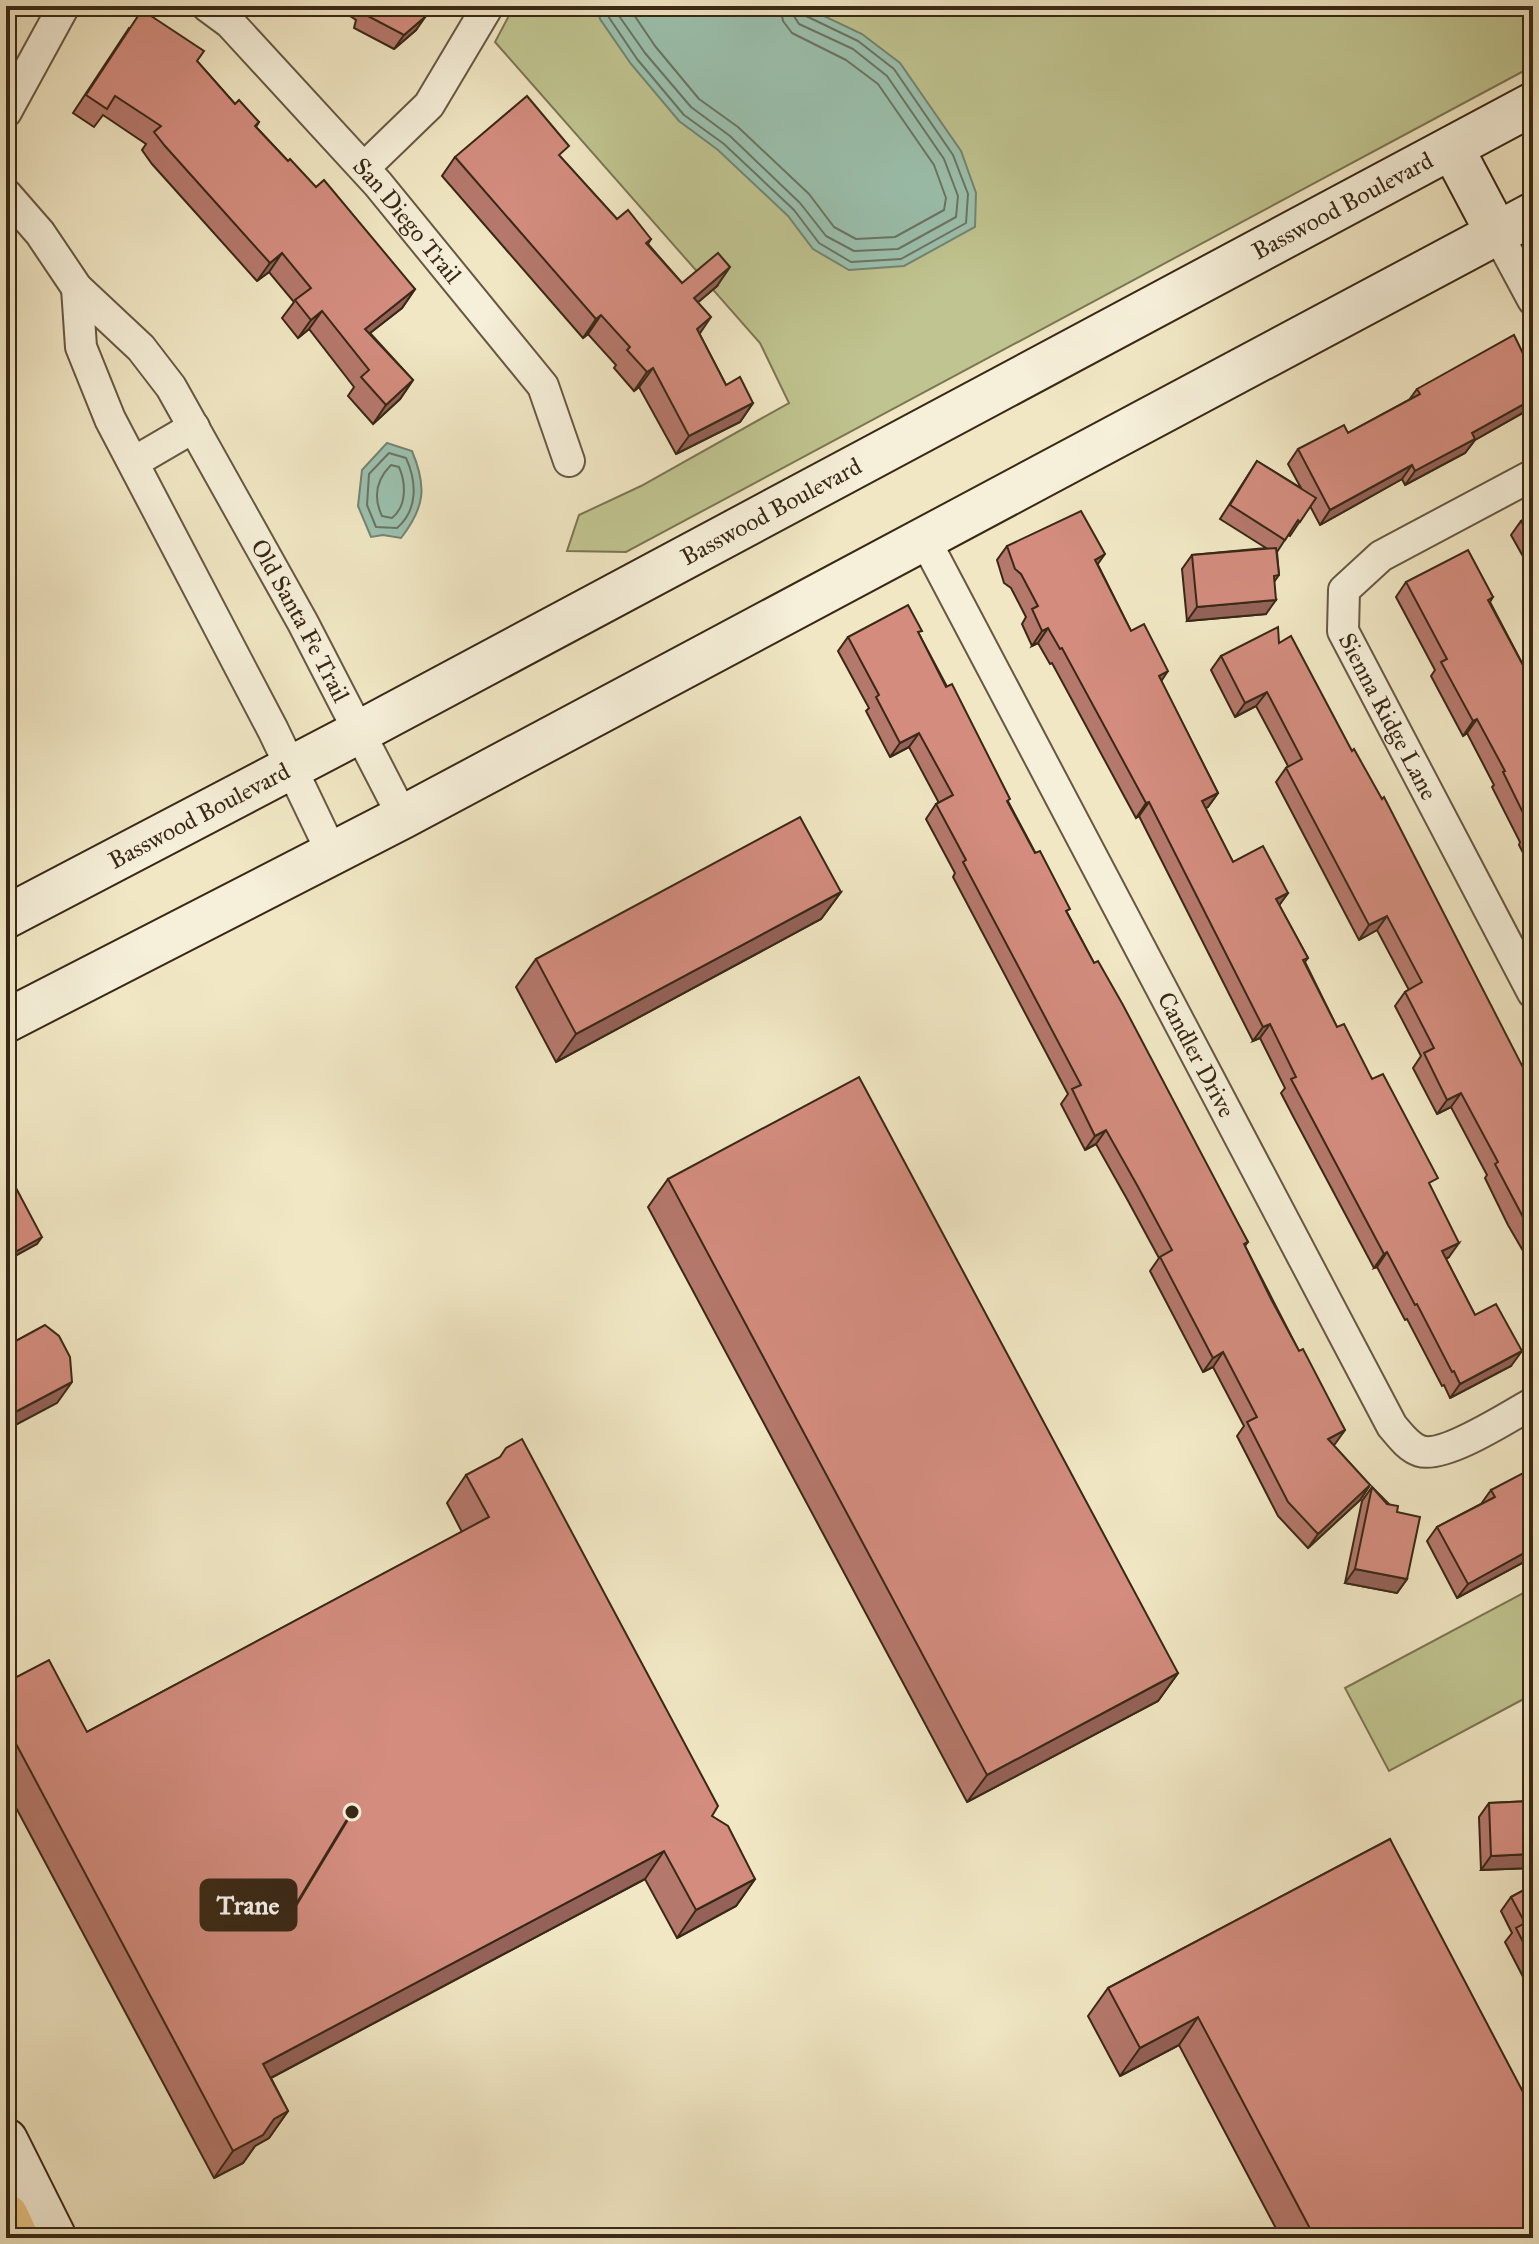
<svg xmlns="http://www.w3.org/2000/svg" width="1539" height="2244" viewBox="0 0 1539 2244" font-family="'IM FELL Great Primer',serif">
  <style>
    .green { fill: #c0c490; stroke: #7c7653; stroke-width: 2 }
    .water { fill: #9bc1af; stroke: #748472; stroke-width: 2 }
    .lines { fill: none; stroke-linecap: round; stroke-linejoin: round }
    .shore { stroke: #6a7462; stroke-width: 2 }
    .street-casing { stroke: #675842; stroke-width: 34 }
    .secondary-casing { stroke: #392816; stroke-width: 46 }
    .highway-casing { stroke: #392816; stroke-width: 48 }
    .street { stroke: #f6efd9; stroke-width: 30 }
    .secondary { stroke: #f6efd9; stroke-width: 42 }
    .highway { stroke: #e8c482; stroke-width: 44 }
    .wall { fill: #b5786c; stroke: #392816; stroke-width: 2 }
    .shaded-wall { fill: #946258; stroke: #392816; stroke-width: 2 }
    .building { fill: #d38c7e; stroke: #392816; stroke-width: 2 }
    .labels { text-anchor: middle; stroke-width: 6; stroke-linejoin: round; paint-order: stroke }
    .street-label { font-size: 24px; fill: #392816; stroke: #f6efd9 }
    .leader { fill: none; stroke: #392816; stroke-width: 3 }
    .callout-dot { fill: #392816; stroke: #f6efd9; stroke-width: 3 }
    .callout { fill: #392816; stroke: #392816; stroke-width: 3 }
    .callout-label { font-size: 26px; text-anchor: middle; font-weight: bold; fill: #fff }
  </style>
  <rect width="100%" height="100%" fill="#f1e7c4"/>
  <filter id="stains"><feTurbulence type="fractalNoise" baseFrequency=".0025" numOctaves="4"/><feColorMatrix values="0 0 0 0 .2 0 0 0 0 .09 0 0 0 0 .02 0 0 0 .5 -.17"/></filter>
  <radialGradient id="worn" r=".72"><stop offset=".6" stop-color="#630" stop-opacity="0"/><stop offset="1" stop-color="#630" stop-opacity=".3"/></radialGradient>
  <g class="green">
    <path d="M514 6H1533V66L626 552 567 551 579 515 641 486 789 403 760 343 495 42Z"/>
    <path d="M1533 1588V1694L1389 1771 1345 1688Z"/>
  </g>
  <g class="water">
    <path d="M597 6H803L862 34 900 63 961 151 976 193 975 227 904 266 849 270 813 249 788 216 718 150 679 121 631 64 600 19Z"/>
    <path d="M387 443 412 451C427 487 425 507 401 538L383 535 371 537 358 506 362 470Z"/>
  </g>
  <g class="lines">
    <g class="shore">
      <path d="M605 6 608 16 637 59 684 115 724 144 794 210 819 243 851 262 901 259 966 223 968 194 953 155 894 69 858 41 806 16 802 6"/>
      <path d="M616 6 617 13 645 53 691 107 730 136 800 203 826 236 854 251 898 249 956 217 958 196 944 159 887 76 853 49 799 24 794 16 792 6"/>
      <path d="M628 6 655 46 699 99 738 127 809 194 834 227 856 239 895 237 944 210 946 198 934 165 878 84 846 60 792 33 783 21 780 6"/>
      <path d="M389 453 406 458C417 482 418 510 397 528L376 527 367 505 369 474Z"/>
      <path d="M391 465 399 467C406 483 407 506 392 518L382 516C373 497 376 480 391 465Z"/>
    </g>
    <g class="street-casing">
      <g id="street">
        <path id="s1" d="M207 6 230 23 378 184 543 386 569 461"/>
        <path d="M6 112 64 6"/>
        <path d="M364 168 429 105 488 6"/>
        <path id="s2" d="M6 194 40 233 77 288 141 348 171 387 303 623 403 817"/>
        <path d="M1497 233 1533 300"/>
        <path d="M77 288 81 347 110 419 273 730 332 853"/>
        <path d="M134 462 194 427"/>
        <path id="s3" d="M1533 475 1381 556 1344 590 1343 631 1533 993"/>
        <path id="s4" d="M924 538 1392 1426C1400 1435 1408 1447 1420 1451 1444 1459 1510 1416 1533 1403"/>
      </g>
    </g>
    <g class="secondary-casing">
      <g id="secondary">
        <path d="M1452 148 1497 233"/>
        <path id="s5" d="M6 917 359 732 1533 104"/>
        <path d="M6 1021 403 817 1533 214"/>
        <path d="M6 2140 55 2238"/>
      </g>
    </g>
    <g class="highway-casing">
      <path id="highway" d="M6 2216 16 2238"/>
    </g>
    <use href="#street" class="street"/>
    <use href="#secondary" class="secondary"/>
    <use href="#highway" class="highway"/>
  </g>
  <g class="wall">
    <path d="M352 6H431L416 30 394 49 354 28 356 20 347 14Z"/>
    <path d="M129 28 197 61 235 104 259 122 256 127 288 161 415 289 402 308 370 333 413 380 400 399 373 424 348 396 354 387 309 329 298 338 282 318 294 302 269 272 257 281 152 164 142 150 146 144 103 115 94 127 73 113Z"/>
    <path d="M455 157 561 158 617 219 651 239 648 244 682 283 717 286 698 302 699 333 726 385 753 403 740 422 676 454 639 387 634 391 614 368 616 365 588 334 583 338 442 176Z"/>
    <path d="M1417 389 1533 407 1475 440 1465 453 1405 485 1402 479 1320 525 1310 506 1290 536 1288 535 1277 552 1279 575 1274 582 1266 614 1187 621 1182 569 1192 555 1266 548 1220 519 1257 461 1301 488 1288 464 1298 449 1348 433 1409 400Z"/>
    <path d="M1533 515V574L1511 535 1521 521Z"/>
    <path d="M1007 546 1098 565 1131 631 1161 681 1218 793 1208 807 1205 808 1233 862 1288 893 1279 905 1308 958 1305 962 1337 1027 1372 1079 1431 1188 1449 1257 1446 1259 1475 1315 1511 1366 1450 1398 1444 1385 1442 1386 1407 1319 1405 1320 1377 1267 1374 1268 1294 1118 1281 1093 1285 1088 1260 1038 1253 1041 1139 816 1136 818 1052 663 1050 664 1038 643 1032 646 1022 624 1026 617 1011 588 1004 583 997 560Z"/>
    <path d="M1406 582 1493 597 1490 602 1533 684V872L1519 845 1520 842 1492 787 1494 785 1467 733 1463 736 1431 676 1435 670 1396 597Z"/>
    <path d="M919 634 1094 963 1248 1242 1245 1246 1299 1351 1345 1430 1333 1445 1370 1485 1360 1500 1308 1548 1278 1516 1237 1436 1244 1426 1213 1367 1203 1372 1150 1271 1159 1258 1127 1199 1096 1144 1085 1150 1061 1104 1068 1094 953 877 955 873 926 819 936 804 939 803 909 747 890 757 866 711 869 708 838 651 848 637Z"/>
    <path d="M1279 643 1533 1087V1268L1508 1225 1485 1178 1487 1175 1451 1107 1437 1114 1413 1068 1421 1056 1395 1006 1405 992 1409 990 1377 930 1359 940 1276 782 1286 768 1288 766 1256 706 1235 717 1211 670 1221 656Z"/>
    <path d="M841 892 821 919 556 1062 516 987 536 959Z"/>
    <path d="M668 1179 1178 1673 1158 1701 967 1802 648 1207Z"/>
    <path d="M466 1475 755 1879 736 1906 677 1938 645 1879 271 2078 288 2111 269 2138 255 2146 243 2163 214 2178 6 1789V1683L7 1682 87 1732 462 1532 447 1503Z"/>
    <path d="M1372 1487 1397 1512 1407 1579 1397 1593 1345 1583 1362 1501Z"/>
    <path d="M1491 1490 1533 1557 1457 1598 1427 1541 1437 1527 1481 1504Z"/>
    <path d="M1533 1801V1868L1481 1870 1479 1817 1489 1803Z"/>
    <path d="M1390 1839 1533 2238H1281L1179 2045 1120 2076 1088 2016 1108 1988Z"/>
    <path d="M1533 1885V1996L1505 1942 1512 1933 1501 1911 1511 1897Z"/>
  </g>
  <g class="shaded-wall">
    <path d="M426 16 416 30 394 49 404 35Z"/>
    <path d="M282 253 269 272 257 281 270 263Z"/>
    <path d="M730 267 717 286 681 317 694 298Z"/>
    <path d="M415 289 402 308 352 347 365 329Z"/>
    <path d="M322 311 309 329 298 338 311 320Z"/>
    <path d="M601 315 588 334 583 338 596 319Z"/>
    <path d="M711 317 698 336 697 329Z"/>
    <path d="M653 368 639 387 634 391 647 372Z"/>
    <path d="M413 380 400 399 373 424 386 405Z"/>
    <path d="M1533 399V407L1475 440 1465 453 1405 485 1415 471 1472 433Z"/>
    <path d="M753 403 740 422 676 454 689 436Z"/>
    <path d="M1412 465 1402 479 1320 525 1330 510Z"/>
    <path d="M1105 554 1095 568V560Z"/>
    <path d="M1276 600 1266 614 1187 621 1197 607Z"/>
    <path d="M1048 628 1038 643 1032 646 1042 631Z"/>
    <path d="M1168 671 1158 686 1159 676Z"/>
    <path d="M1267 692 1256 706 1235 717 1245 703Z"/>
    <path d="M1477 719 1467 733 1463 736 1473 721Z"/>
    <path d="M919 733 909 747 890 757 900 743Z"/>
    <path d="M1218 793 1208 807 1192 816 1202 801Z"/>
    <path d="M1149 802 1139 816 1136 818 1146 803Z"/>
    <path d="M841 892 821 919 556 1062 576 1034Z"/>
    <path d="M1288 893 1278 907 1276 899Z"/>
    <path d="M1387 916 1377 930 1359 940 1369 925Z"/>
    <path d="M1270 1024 1260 1038 1253 1041 1263 1027Z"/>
    <path d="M1461 1093 1451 1107 1437 1114 1447 1100Z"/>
    <path d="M1106 1130 1096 1144 1085 1150 1095 1136Z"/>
    <path d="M42 1237 37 1244 6 1261V1257Z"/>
    <path d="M1459 1243 1449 1257 1432 1266 1442 1251Z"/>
    <path d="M1387 1252 1377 1267 1374 1268 1384 1254Z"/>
    <path d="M1522 1351 1511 1366 1450 1398 1460 1384Z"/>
    <path d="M1223 1352 1213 1367 1203 1372 1213 1358Z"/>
    <path d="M72 1382 57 1403 6 1430V1417Z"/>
    <path d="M1345 1430 1335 1444 1318 1454 1328 1439Z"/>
    <path d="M1370 1485 1360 1500 1308 1548 1318 1534Z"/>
    <path d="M1533 1548V1557L1457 1598 1468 1584Z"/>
    <path d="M1355 1569 1407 1579 1397 1593 1345 1583Z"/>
    <path d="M1178 1673 1158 1701 967 1802 987 1775Z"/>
    <path d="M664 1851 645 1879 244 2092 263 2064Z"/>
    <path d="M1533 1854V1868L1481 1870 1491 1856Z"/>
    <path d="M755 1879 736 1906 677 1938 696 1910Z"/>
    <path d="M1198 2017 1179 2045 1120 2076 1140 2048Z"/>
    <path d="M288 2111 269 2138 255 2146 243 2163 214 2178 233 2151 274 2119Z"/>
  </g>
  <g class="building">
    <path d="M366 6H431L426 16 404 35 364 14Z"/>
    <path d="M142 10 204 51 197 61 235 104 239 100 259 122 255 126 288 161 290 159 316 187 324 180 415 289 365 329 413 380 386 405 361 377 369 370 322 311 311 320 295 300 311 288 282 253 270 263 165 146 154 132 161 126 115 96 107 109 86 95Z"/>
    <path d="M527 96 569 146 559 155 617 219 628 210 651 239 646 243 682 283 718 253 730 267 694 298 711 317 697 329 726 385 740 377 753 403 689 436 653 368 647 372 627 350 630 347 601 315 596 319 455 157Z"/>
    <path d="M1514 335 1533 374V399L1472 433 1475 439 1415 471 1412 465 1330 510 1298 449 1344 425 1348 433 1420 394 1417 389Z"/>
    <path d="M1257 461 1316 498 1300 522 1298 520 1285 540 1230 505Z"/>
    <path d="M1081 511 1105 554 1095 560 1131 631 1144 624 1168 671 1159 676 1218 793 1202 801 1233 862 1263 846 1288 893 1276 899 1308 958 1303 960 1337 1027 1344 1024 1372 1079 1383 1074 1438 1178 1429 1183 1459 1243 1442 1251 1475 1315 1496 1304 1522 1351 1460 1384 1454 1371 1452 1372 1417 1304 1415 1305 1387 1252 1384 1254 1291 1079 1296 1077 1270 1024 1263 1027 1149 802 1146 803 1062 648 1060 649 1048 628 1042 631 1032 609 1038 606 1021 574 1015 569 1007 546Z"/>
    <path d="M1533 515V542L1521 521Z"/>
    <path d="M1276 548 1279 575 1274 576 1276 600 1197 607 1192 555Z"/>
    <path d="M1468 550 1493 597 1488 600 1533 684V839L1529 830 1531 829 1503 772 1505 771 1477 719 1473 721 1441 662 1447 659 1406 582Z"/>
    <path d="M908 605 922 631 918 632 946 687 952 684 1010 799 1007 801 1035 853 1040 851 1070 909 1066 911 1094 963 1098 961 1123 1005 1248 1242 1244 1244 1271 1299 1299 1351 1303 1349 1345 1430 1328 1439 1370 1485 1318 1534 1288 1502 1247 1422 1257 1417 1223 1352 1213 1358 1160 1257 1172 1250 1137 1185 1106 1130 1095 1136 1072 1089 1081 1085 963 862 966 860 936 804 953 795 919 733 900 743 876 697 879 695 848 637Z"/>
    <path d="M1278 627 1279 643 1291 636 1352 751 1354 749 1382 799 1384 797 1533 1087V1236L1495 1164 1498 1162 1461 1093 1447 1100 1424 1053 1434 1048 1405 992 1422 982 1387 916 1369 925 1286 768 1302 759 1267 692 1245 703 1221 656Z"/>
    <path d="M800 817 841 892 576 1034 536 959Z"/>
    <path d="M859 1077 1178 1673 987 1775 668 1179Z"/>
    <path d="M7 1171 42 1237 6 1257V1172Z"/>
    <path d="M45 1325 59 1336 70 1357 72 1382 6 1417V1335L8 1334 12 1343Z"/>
    <path d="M522 1439 718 1806 712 1816 728 1826 755 1879 696 1910 664 1851 263 2064 288 2111 274 2119 263 2135 233 2151 6 1725V1694L12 1691 7 1682 49 1660 87 1732 489 1517 466 1475 500 1457 506 1448Z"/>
    <path d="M1533 1468V1548L1468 1584 1437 1527 1495 1497 1491 1490Z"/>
    <path d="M1372 1487 1387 1504 1398 1506 1397 1512 1420 1517 1407 1579 1355 1569Z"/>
    <path d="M1533 1801V1854L1491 1856 1489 1803Z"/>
    <path d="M1390 1839 1533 2111V2238H1315L1198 2017 1140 2048 1108 1988Z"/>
    <path d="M1533 1885V1962L1516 1928 1525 1923 1511 1897Z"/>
  </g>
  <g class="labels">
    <g class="street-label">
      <text dy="8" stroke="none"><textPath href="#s5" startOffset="1514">Basswood Boulevard</textPath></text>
      <text dy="8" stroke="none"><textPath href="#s1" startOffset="294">San Diego Trail</textPath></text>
      <text dy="8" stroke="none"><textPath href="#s5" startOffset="866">Basswood Boulevard</textPath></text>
      <text dy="8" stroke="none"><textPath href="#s2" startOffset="522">Old Santa Fe Trail</textPath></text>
      <text dy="8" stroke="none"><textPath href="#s3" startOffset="360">Sienna Ridge Lane</textPath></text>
      <text dy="8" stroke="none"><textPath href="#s5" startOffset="218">Basswood Boulevard</textPath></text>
      <text dy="8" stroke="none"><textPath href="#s4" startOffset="584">Candler Drive</textPath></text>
    </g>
  </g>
  <path class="leader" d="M352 1812L296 1905"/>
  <circle class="callout-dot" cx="352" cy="1812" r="8"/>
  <rect class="callout" x="201" y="1880" width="95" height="50" rx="8"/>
  <g class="callout-label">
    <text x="248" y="1914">Trane</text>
  </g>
  <rect width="1539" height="2244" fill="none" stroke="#f1e7c4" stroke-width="32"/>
  <rect x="8" y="8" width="1523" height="2228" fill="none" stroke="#392816" stroke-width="4"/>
  <rect x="16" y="16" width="1507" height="2212" fill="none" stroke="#392816" stroke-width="2"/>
  <rect width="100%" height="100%" filter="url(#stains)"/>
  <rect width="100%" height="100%" fill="url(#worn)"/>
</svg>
